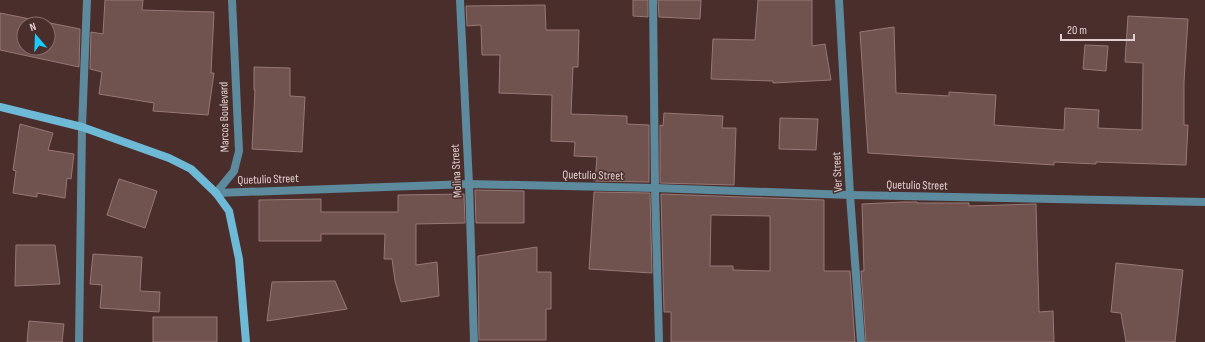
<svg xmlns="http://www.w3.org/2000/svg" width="1205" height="342" viewBox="0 0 1205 342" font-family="'Sofia Sans Condensed',sans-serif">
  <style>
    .building { fill: #70524f; stroke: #987874; fill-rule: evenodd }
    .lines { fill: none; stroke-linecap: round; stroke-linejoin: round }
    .street { stroke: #5d8a9d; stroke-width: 8 }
    .secondary { stroke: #6eb9d6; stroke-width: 8 }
    .labels { text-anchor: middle; stroke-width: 3; stroke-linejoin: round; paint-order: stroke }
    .street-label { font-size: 12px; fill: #e1cfcd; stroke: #492e2c }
  </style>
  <rect width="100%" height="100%" fill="#492e2c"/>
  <g class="building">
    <path d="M105 0H143L142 10 214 12 211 73H214L208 115 153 111 154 103 99 94 102 72 90 69 91 32 103 34Z"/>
    <path d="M633 0H648V17L633 16Z"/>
    <path d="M658 0H701L700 19 659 17Z"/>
    <path d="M758 0H812V46L825 44 831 80 773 83V81L711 79 713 39 755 40Z"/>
    <path d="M545 5 546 30H579L578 67H573L571 114 627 116V124L649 125V182L595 181 597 157 574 156 575 142 551 141 552 95 499 93 500 55H482L481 25 467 26 466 6Z"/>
    <path d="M0 13 80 29 79 67 0 50ZM24 24H48V48H24Z"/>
    <path d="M1128 16 1188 19 1184 82V125H1188L1186 165 1096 162V164L1054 162V165L868 153 860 32 894 27 896 93 949 96V92L996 95 994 125 1064 130 1065 108 1099 110 1098 128 1142 130 1143 63 1125 62Z"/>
    <path d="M1085 45 1108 46 1106 71 1083 69Z"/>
    <path d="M254 67 290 68V96L305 97 302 152 252 149 255 90H254Z"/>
    <path d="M664 113 723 116 722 128H736L734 185 660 183V125L663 126Z"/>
    <path d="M780 118 818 119 816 150 779 149Z"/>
    <path d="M20 124 53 133 48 150 74 154 71 179 67 178 65 198 37 193V197L13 193 16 171 13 170Z"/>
    <path d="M119 179 157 191 145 228 107 215Z"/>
    <path d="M475 190 524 191V223H476Z"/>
    <path d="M594 192 650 193 652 273 589 269Z"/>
    <path d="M464 194 465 223 416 224V265L437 262 439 296 401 302 395 281 392 259H384L385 234H321V241H259V200L321 199V212H398V195Z"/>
    <path d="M661 194 824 200V271H850L855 342H671V312H664ZM711 215 770 216V271L733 270V266H710Z"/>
    <path d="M903 202H917V203H969V206L1036 204 1039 312 1053 311 1054 342H866L861 271H864L862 204Z"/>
    <path d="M16 245H55L60 284 15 286Z"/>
    <path d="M537 247V272H551V309H546V340H479L478 256Z"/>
    <path d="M93 254 142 257 140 291 160 292 159 312 100 308 102 285 90 284Z"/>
    <path d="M1116 263 1183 270 1175 342H1126L1121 313 1111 312Z"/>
    <path d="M335 281 347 309 267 321 272 282Z"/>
    <rect x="153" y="317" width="64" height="25"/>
    <path d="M29 321 64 324 62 342H27Z"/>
  </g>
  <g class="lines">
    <g class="street">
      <path d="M460 0 469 184 474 342"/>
      <path d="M653 0 655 188 659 342"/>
      <path d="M839 0 850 195 861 342"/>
      <path d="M216 193 469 184 655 188 850 195 1205 202"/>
      <path d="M216 193 234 171 239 151 232 0"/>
      <path d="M79 342 82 127 87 0"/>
    </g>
    <path class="secondary" d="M0 107 82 127 169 158 191 169 216 193 229 211 239 259 246 342"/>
  </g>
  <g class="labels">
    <g class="street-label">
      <text transform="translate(224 117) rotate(-91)" y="4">Marcos Boulevard</text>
      <text transform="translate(456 171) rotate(-93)" y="4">Molina Street</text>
      <text transform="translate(837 172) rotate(-93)" y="4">Ver Street</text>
      <text transform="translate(593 175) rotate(1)" y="4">Quetulio Street</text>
      <text transform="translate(268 179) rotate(-2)" y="4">Quetulio Street</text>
      <text transform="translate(917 185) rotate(1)" y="4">Quetulio Street</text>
    </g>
  </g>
  <g transform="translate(36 36) rotate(341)"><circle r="19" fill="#492e2c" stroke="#866e6c"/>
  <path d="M0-3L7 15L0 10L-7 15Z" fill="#1bc9fc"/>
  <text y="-6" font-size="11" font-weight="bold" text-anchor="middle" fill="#e1cfcd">N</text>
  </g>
  <path d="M1061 34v6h73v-6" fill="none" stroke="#e1cfcd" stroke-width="2"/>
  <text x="1067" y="34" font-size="12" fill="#e1cfcd" stroke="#492e2c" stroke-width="3" paint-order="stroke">20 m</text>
</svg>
